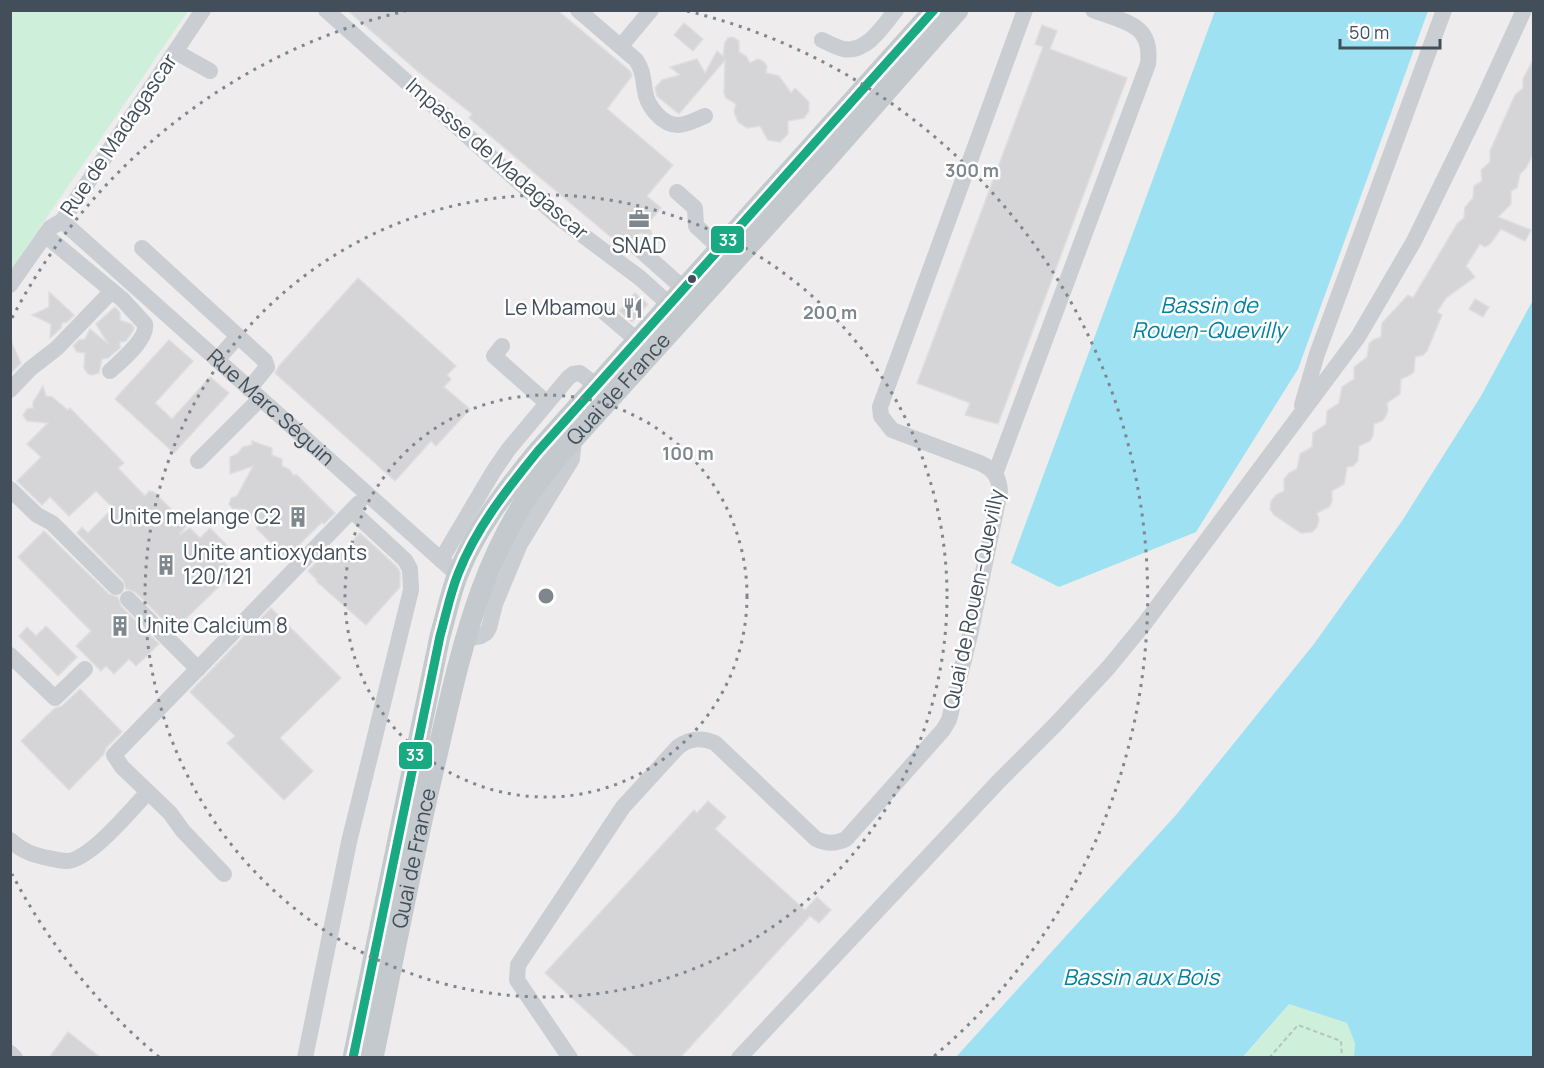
<svg xmlns="http://www.w3.org/2000/svg" width="1544" height="1068" viewBox="0 0 1544 1068" font-family="Manrope,sans-serif">
  <style>
    .green { fill: #cef0da }
    .water { fill: #9ee1f2 }
    .building { fill: #d5d4d7; stroke: #dfdedf; stroke-width: 1.5 }
    .lines { fill: none; stroke-linecap: round; stroke-linejoin: round }
    .path { stroke: #b5c4bf; stroke-width: 2; stroke-dasharray: 4.5 3; stroke-linecap: butt }
    .minor { stroke: #cacdd1; stroke-width: 16 }
    .major { stroke: #c4c9cd; stroke-width: 21 }
    .bus-1-casing { stroke: #fff; stroke-width: 14 }
    .bus-1 { stroke: #19aa83; stroke-width: 9 }
    .ring { fill: none; stroke: #7e868e; stroke-width: 3; stroke-dasharray: 3 6 }
    .bus-dot { fill: #424f5b; stroke: #fff; stroke-width: 2 }
    .labels { text-anchor: middle; stroke-width: 5; stroke-linejoin: round; paint-order: stroke }
    .street-label { font-size: 21px; fill: #424f5b; stroke: #fff }
    .poi-label { font-size: 21px; fill: #424f5b; stroke: #fff; text-anchor: end }
    .water-label { font-size: 22px; font-style: italic; fill: #0280a0; stroke: #fff }
    .centre { fill: #7e868e; stroke: #fff; stroke-width: 3 }
    .ring-label { font-size: 18px; text-anchor: middle; font-weight: bold; fill: #7e868e; stroke: #fff; stroke-width: 5; stroke-linejoin: round; paint-order: stroke }
    .line-badge { stroke: #fff; stroke-width: 2 }
    .badge-label { font-size: 16px; text-anchor: middle; font-weight: bold; fill: #fff }
  </style>
  <rect width="100%" height="100%" fill="#eeecec"/>
  <g class="green">
    <path d="M11 11H188L12 268 11 267Z"/>
    <path d="M1289 1004 1347 1023 1355 1043 1354 1057 1243 1058Z"/>
  </g>
  <g class="water">
    <path d="M1215 11H1428L1298 369 1196 532 1059 587 1011 563Z"/>
    <path d="M1533 300V1057H1354L1355 1043 1347 1023 1289 1004 1243 1057H956L1176 815 1314 644 1402 521 1481 396Z"/>
  </g>
  <g class="building">
    <path d="M347 10H557L630 71 632 76 607 109 673 165 647 196 661 208 648 223 652 235 640 233 631 241 625 249 469 118 472 114 422 75Z"/>
    <path d="M684 23 703 39 693 51 674 35Z"/>
    <path d="M1042 25 1057 31 1050 49 1127 78 998 424 965 415 970 403 917 383 1043 47 1035 44Z"/>
    <path d="M733 37 739 41V52L746 56 750 63 758 59 763 61 767 66 766 73 779 76 791 93 795 88 809 102V111L804 118 788 121V134L780 142 768 140 760 126 747 128 738 122 734 112 736 104 726 98 724 93 725 60 679 114 657 96 655 88 662 80 680 75 670 67 697 59 705 73 717 51 723 56 725 42 728 38Z"/>
    <path d="M1533 60V154L1526 168 1520 174 1517 188 1511 191V204L1498 217 1531 230 1525 241 1501 229 1490 244 1485 247 1480 244 1466 266 1475 277 1446 298 1437 312 1442 315 1427 351 1423 355 1415 357 1414 372 1408 376 1401 379 1400 394 1387 403 1388 410 1386 416 1382 421 1374 424 1373 436 1370 441 1359 446 1358 461 1353 466 1347 467 1344 484 1332 491V502L1329 507 1317 513 1319 520 1317 527 1312 532 1301 533 1274 515 1270 509 1271 501 1276 495 1284 491V479L1289 473 1297 469 1300 454 1312 447 1313 433 1326 424 1327 411 1339 403 1342 387 1354 379V367L1367 357 1369 344 1373 340 1381 337 1382 323 1408 295 1413 298 1457 224 1464 218 1465 207 1473 198 1474 186 1482 181 1481 170 1490 162V151L1515 95 1523 88V79Z"/>
    <path d="M358 278 456 366 447 375 451 379 444 387 470 409 436 446 431 441 395 481 275 373 279 366Z"/>
    <path d="M49 292 74 315 67 322 62 323 61 328 50 338 51 324 32 315 49 307Z"/>
    <path d="M635 293 648 304 632 322 619 311Z"/>
    <path d="M1475 299 1489 307 1483 317 1469 309Z"/>
    <path d="M115 307 120 313V320L131 324 134 328 133 331 126 341 120 342V348L108 358 102 359 99 373 92 375 88 374 84 368 85 353 77 352 73 346 79 340 85 339 90 329 108 344 96 324Z"/>
    <path d="M10 339 21 363 10 374Z"/>
    <path d="M169 340 193 361 155 403 172 419 210 377 229 393 174 453 115 399Z"/>
    <path d="M43 386 46 396 52 397 68 410 70 408 124 463 118 468 145 496 149 491 154 492 187 525 179 535 190 528 200 538 210 528 230 548 220 558 234 572 174 630 135 592 126 589 123 580 77 533 82 527 88 533 113 508 96 491 69 516 50 497 42 505 17 481 41 457 27 444 48 423 27 421 23 415 27 409 33 408V402Z"/>
    <path d="M252 441 272 448V455L282 459V466L289 469 294 476 296 474 335 513 324 524 322 522 286 558 256 528 263 521 245 515 241 509H233L229 504 231 498 237 496 253 466 230 474V457L237 454 243 447 252 445Z"/>
    <path d="M44 531 109 594 118 597 121 606 159 644 136 666 129 659 114 674 106 666 101 671 76 646 91 631 18 557Z"/>
    <path d="M360 533 397 567 400 572V587L366 625 316 581 317 580 308 571 322 556 331 564Z"/>
    <path d="M271 608 341 678 280 738 313 771 284 800 227 743 235 736 190 692Z"/>
    <path d="M46 626 77 657 58 676 19 636 27 627 36 636Z"/>
    <path d="M80 689 122 732 106 748 104 754 69 790 21 741 55 708 62 706Z"/>
    <path d="M708 801 726 817 715 829 805 910 817 897 831 910 819 923 810 916 680 1058H637L545 973 694 810 697 813Z"/>
    <path d="M68 1032 101 1058H49Z"/>
  </g>
  <g class="lines">
    <path class="path" d="M1269 1058 1298 1025 1341 1041 1342 1058"/>
    <g class="minor">
      <path d="M326 10 557 216 640 278 670 305"/>
      <path d="M578 10 636 60C643 70 643 79 645 91 647 106 662 125 678 125 687 125 697 119 705 116"/>
      <path d="M822 40C829 43 837 48 844 49 867 53 883 26 896 10"/>
      <path d="M621 46 651 10"/>
      <path d="M176 52 210 71"/>
      <path d="M677 192 695 208 696 226 721 249"/>
      <path id="s1" d="M62 221 458 575"/>
      <path d="M45 235 122 299 145 324C148 339 121 361 110 371"/>
      <path d="M142 248 265 361 267 367 249 389"/>
      <path d="M638 248 684 289"/>
      <path d="M10 285 50 228 62 221 203 10"/>
      <path d="M604 312 638 341"/>
      <path d="M502 346 494 356 547 403"/>
      <path d="M217 360 238 336"/>
      <path d="M10 390 30 369 57 348 112 291"/>
      <path d="M1302 405 1317 354 1444 10"/>
      <path d="M198 461 260 399"/>
      <path d="M995 474 1148 64C1153 23 1124 22 1093 10"/>
      <path d="M10 489 37 515 52 523 116 587"/>
      <path d="M441 560 493 472 508 450 568 378 573 374 580 373 597 386"/>
      <path d="M128 599 198 669"/>
      <path d="M464 639 481 636 486 633 489 628 495 604 520 544 572 459 574 439"/>
      <path d="M10 655 55 698 85 669"/>
      <path d="M10 840C22 851 33 855 48 858 54 859 61 861 67 861 90 860 132 809 148 792"/>
      <path d="M224 874 183 831 170 813 122 767 114 755 359 503"/>
      <path d="M10 1053 15 1058"/>
      <path d="M305 1058 349 842 411 590 410 569 405 560 352 511"/>
      <path d="M570 1058 517 980 518 965 623 807 678 747C690 738 701 737 715 743L816 839C827 844 835 844 846 839L943 730 949 720 970 635 1000 491C999 476 993 469 980 463L892 430 881 416 880 407 1025 10"/>
      <path d="M739 1058 999 781 1055 725 1108 668 1145 623 1358 337 1414 241 1480 106 1524 10"/>
    </g>
    <g class="major">
      <path d="M353 1058 440 636C446 616 450 594 458 574 476 528 507 489 538 451L934 10"/>
      <path id="s2" d="M373 1058C394 956 413 855 437 755 462 646 483 542 559 455L827 159 958 10"/>
    </g>
    <g class="bus-1-casing">
      <path id="bus-1" d="M353 1058 440 636C446 615 450 594 458 574 476 528 507 489 538 451L934 10"/>
    </g>
    <use href="#bus-1" class="bus-1"/>
  </g>
  <g class="ring">
    <circle cx="546" cy="596" r="201"/>
    <circle cx="546" cy="596" r="401"/>
    <path d="M159 1057A602 602 0 0 1 12 874M12 318A602 602 0 0 1 405 11M687 11A602 602 0 0 1 933 1057"/>
  </g>
  <defs>
    <g id="office-bare" transform="scale(1.62)"><path d="M-6-3h4V-5.5h4V-3h4V5H-6ZM-1-4.5V-3h2v-1.5ZM-6 0V1H6V0Z" fill="#7e868e" stroke="#fff" stroke-width="2.5" paint-order="stroke"/></g>
    <g id="restaurant-bare" transform="scale(1.62)"><path d="M-5-6h1v4h1v-4h1v4h1v-4h1v5L-1.5 .5V6h-2V.5L-5-1ZM5-6V6H3V1.5H1.5Q1.5-4 5-6Z" fill="#7e868e" stroke="#fff" stroke-width="2.5" paint-order="stroke"/></g>
    <g id="building-bare" transform="scale(1.62)"><path d="M-4-6H4V6H1V3H-1V6H-4ZM-2.5-4.3h1.7v1.8h-1.7ZM.8-4.3h1.7v1.8H.8ZM-2.5-1h1.7V.8h-1.7ZM.8-1h1.7V.8H.8Z" fill="#7e868e" stroke="#fff" stroke-width="2.5" paint-order="stroke"/></g>
  </defs>
  <g fill-rule="evenodd">
    <use href="#office-bare" x="639" y="219"/>
    <use href="#restaurant-bare" x="633" y="308"/>
    <use href="#building-bare" x="298" y="517"/>
    <use href="#building-bare" x="166" y="565"/>
    <use href="#building-bare" x="120" y="626"/>
  </g>
  <circle class="bus-dot" cx="692" cy="279" r="5"/>
  <g class="labels">
    <g class="street-label">
      <text transform="translate(119 135) rotate(-56)" y="7">Rue de Madagascar</text>
      <text transform="translate(497 159) rotate(41)" y="7">Impasse de Madagascar</text>
      <text dy="7" stroke="none"><textPath href="#s2" startOffset="726">Quai de France</textPath></text>
      <text dy="7" stroke="none"><textPath href="#s1" startOffset="280">Rue Marc Séguin</textPath></text>
      <text transform="translate(974 599) rotate(-78)" y="7">Quai de Rouen-Quevilly</text>
      <text dy="7" stroke="none"><textPath href="#s2" startOffset="204">Quai de France</textPath></text>
    </g>
    <g class="poi-label">
      <text x="639" y="253" text-anchor="middle">SNAD</text>
      <text x="616" y="315">Le Mbamou</text>
      <text x="281" y="524">Unite melange C2</text>
      <text x="183" y="560" text-anchor="start">Unite antioxydants<tspan x="183" dy="24">120/121</tspan></text>
      <text x="137" y="633" text-anchor="start">Unite Calcium 8</text>
    </g>
    <g class="water-label">
      <text x="1209" y="313">Bassin de<tspan x="1209" dy="25">Rouen-Quevilly</tspan></text>
      <text x="1141" y="985">Bassin aux Bois</text>
    </g>
  </g>
  <circle cx="546" cy="596" r="9" class="centre"/>
  <g class="ring-label">
    <text x="972" y="177">300 m</text>
    <text x="830" y="319">200 m</text>
    <text x="688" y="460">100 m</text>
  </g>
  <g class="line-badge">
    <rect x="710" y="225" width="35" height="29" rx="6" fill="#19aa83"/>
    <rect x="398" y="741" width="35" height="29" rx="6" fill="#19aa83"/>
  </g>
  <g class="badge-label">
    <text x="728" y="246">33</text>
    <text x="415" y="761">33</text>
  </g>
  <rect width="1544" height="1068" fill="none" stroke="#424f5b" stroke-width="24"/>
  <path d="M1340 39v9h100v-9" fill="none" stroke="#424f5b" stroke-width="3"/>
  <text x="1349" y="39" font-size="18" fill="#424f5b" stroke="#ffffff" stroke-width="4.5" paint-order="stroke">50 m</text>
</svg>
